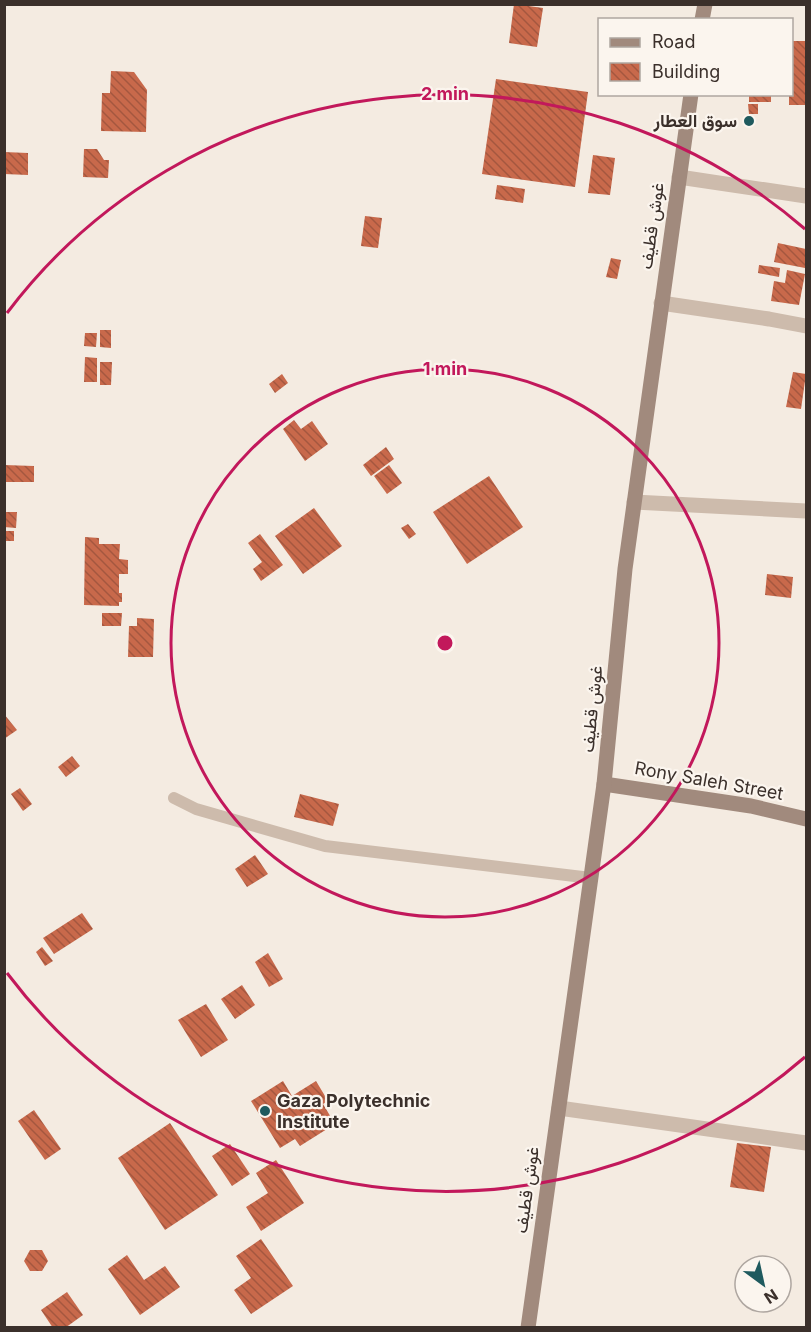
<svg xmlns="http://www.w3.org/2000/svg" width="811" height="1332" viewBox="0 0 811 1332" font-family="Inter,Vazirmatn,sans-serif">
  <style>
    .building { fill: url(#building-back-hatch) }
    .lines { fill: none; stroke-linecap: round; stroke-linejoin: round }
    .lane { stroke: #cdbbac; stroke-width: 12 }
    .street { stroke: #cdbbac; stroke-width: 15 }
    .secondary { stroke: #a18a7d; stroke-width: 15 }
    .ring { fill: none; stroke: #c2185b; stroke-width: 3 }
    .poi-dot { fill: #1f5a5e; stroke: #fbf5ee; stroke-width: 2 }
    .labels { text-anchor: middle; stroke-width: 4.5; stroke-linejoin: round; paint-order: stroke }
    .poi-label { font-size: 18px; font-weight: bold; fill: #3b302b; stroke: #fbf5ee; text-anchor: end }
    .street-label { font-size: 18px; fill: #3b302b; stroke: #fbf5ee }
    .centre { fill: #c2185b; stroke: #fbf5ee; stroke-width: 3 }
    .ring-label { font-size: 18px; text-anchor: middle; font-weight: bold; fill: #c2185b; stroke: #fbf5ee; stroke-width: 4.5; stroke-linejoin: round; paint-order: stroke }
  </style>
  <defs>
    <pattern id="building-back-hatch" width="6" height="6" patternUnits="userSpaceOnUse" patternTransform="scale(1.5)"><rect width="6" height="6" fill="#c8694b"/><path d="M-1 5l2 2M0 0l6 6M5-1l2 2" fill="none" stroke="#a4573f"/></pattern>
  </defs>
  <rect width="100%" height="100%" fill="#f4ebe1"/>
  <g class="building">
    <path d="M514 4 543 8 537 47 509 43Z"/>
    <path d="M792 41H806V105H789V94H792Z"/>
    <path d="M111 71 134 72 147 90 146 132 101 131 102 93H110Z"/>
    <path d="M496 79 588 92 575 187 482 174Z"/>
    <rect x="749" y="94" width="22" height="8"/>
    <path d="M748 104H758V114H749Z"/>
    <path d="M84 149H97L104 160H109L108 178 83 177Z"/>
    <path d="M4 152 28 153V175L4 174Z"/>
    <path d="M593 155 615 158 610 195 588 193Z"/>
    <path d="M497 185 525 189 523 203 495 199Z"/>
    <path d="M365 216 382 218 378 248 361 246Z"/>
    <path d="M778 243 806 249 805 268 774 262Z"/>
    <path d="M611 258 621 260 617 279 606 277Z"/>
    <path d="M759 265 780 268 779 277 758 273Z"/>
    <path d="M787 270 805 274 799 305 771 301 774 281 785 283Z"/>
    <path d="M100 330H111V348L100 347Z"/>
    <path d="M85 333H97L96 347 84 346Z"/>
    <path d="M85 357 97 358V382H84Z"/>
    <path d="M100 362H112L111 385H100Z"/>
    <path d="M793 372 806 374 801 409 786 407Z"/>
    <path d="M282 374 288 383 275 393 269 384Z"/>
    <path d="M294 420 301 429 312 421 328 444 305 461 283 429Z"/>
    <path d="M386 447 394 459 371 476 363 465Z"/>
    <path d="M4 465 34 466V482H4Z"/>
    <path d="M389 465 402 483 387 494 374 476Z"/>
    <path d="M489 476 523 527 467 564 433 512Z"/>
    <path d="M314 508 342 546 303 574 275 536Z"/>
    <path d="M4 512H17L16 528 4 527Z"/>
    <path d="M408 524 416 534 409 539 401 528Z"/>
    <rect x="4" y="531" width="10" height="10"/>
    <path d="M260 534 283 565 261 581 253 569 262 562 248 543Z"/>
    <path d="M85 537 99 538V544H120L119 559 128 560V574H119V593H122V602H119V606L84 605Z"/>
    <path d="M767 574 793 577 791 598 765 595Z"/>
    <path d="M102 613H122L121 626H102Z"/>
    <path d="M137 618 154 619 153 657H128L129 626H137Z"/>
    <path d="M4 714 17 730 4 739Z"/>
    <path d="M72 756 80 766 66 777 58 767Z"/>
    <path d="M20 788 32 804 23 811 11 794Z"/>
    <path d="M300 794 339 804 333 826 294 817Z"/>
    <path d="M255 855 268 874 247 887 235 869Z"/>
    <path d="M82 913 93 929 54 954 43 938Z"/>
    <path d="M42 947 53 961 45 966 36 952Z"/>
    <path d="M268 953 283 979 269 987 255 962Z"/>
    <path d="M242 985 255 1005 235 1019 221 999Z"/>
    <path d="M206 1004 228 1040 201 1057 178 1020Z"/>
    <path d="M283 1081 292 1096 316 1081 328 1101 323 1104 335 1124 300 1146 295 1139 280 1148 251 1101Z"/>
    <path d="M34 1110 61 1149 45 1160 18 1121Z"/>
    <path d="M170 1123 218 1195 165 1230 118 1158Z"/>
    <path d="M737 1143 771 1147 764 1192 730 1187Z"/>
    <path d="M230 1144 250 1174 232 1186 212 1156Z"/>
    <path d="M276 1160 304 1203 261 1231 246 1207 268 1193 256 1173Z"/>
    <path d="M261 1239 293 1286 251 1314 234 1290 251 1278 236 1256Z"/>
    <path d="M30 1250H42L48 1261 42 1271H30L24 1261Z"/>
    <path d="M127 1255 144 1280 165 1266 180 1287 140 1315 108 1269Z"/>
    <path d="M67 1292 83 1315 65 1328H53L41 1310Z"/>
  </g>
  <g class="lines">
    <path class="lane" d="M174 798 196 809 325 846 591 878"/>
    <g class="street">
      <path d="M679 177 806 196"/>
      <path d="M661 303 769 319 806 326"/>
      <path d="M634 502 806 511"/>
      <path d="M559 1108 806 1143"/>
    </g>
    <g class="secondary">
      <path d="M702 20 705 4"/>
      <path d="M604 784 751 806 806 819"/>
      <path d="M528 1328 604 784 625 569 691 94"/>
    </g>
  </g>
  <g class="ring">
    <circle cx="445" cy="643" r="274"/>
    <path d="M805 1057A549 549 0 0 1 7 973M7 313A549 549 0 0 1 805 229"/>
  </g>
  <g class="poi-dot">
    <circle cx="749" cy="121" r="6"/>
    <circle cx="265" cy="1111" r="6"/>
  </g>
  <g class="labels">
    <g class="poi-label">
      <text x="737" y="127">سوق العطار</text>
      <text x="277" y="1107" text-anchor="start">Gaza Polytechnic<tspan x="277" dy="21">Institute</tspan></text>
    </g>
    <g class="street-label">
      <text transform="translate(652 226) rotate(-82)" y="6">غوش قطيف</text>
      <text transform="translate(592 709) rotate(-84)" y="6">غوش قطيف</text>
      <text transform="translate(709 781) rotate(10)" y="6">Rony Saleh Street</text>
      <text transform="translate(527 1190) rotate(-82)" y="6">غوش قطيف</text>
    </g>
  </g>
  <circle cx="445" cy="643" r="9" class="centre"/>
  <g class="ring-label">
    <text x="445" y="100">2 min</text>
    <text x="445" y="375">1 min</text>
  </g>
  <rect width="811" height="1332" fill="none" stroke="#3b302b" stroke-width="12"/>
  <rect x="598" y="18" width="195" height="78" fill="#fbf5ee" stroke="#aea6a0" stroke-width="1.5"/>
  <rect x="610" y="38" width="30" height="9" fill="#a18a7d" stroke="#aea6a0" stroke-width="1.5"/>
  <text x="652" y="48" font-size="18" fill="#3b302b">Road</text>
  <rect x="610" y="63" width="30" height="18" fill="url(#building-back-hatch)" stroke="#aea6a0" stroke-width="1.5"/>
  <text x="652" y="78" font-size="18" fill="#3b302b">Building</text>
  <g transform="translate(763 1284) rotate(147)"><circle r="28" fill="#fbf5ee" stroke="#aea6a0" stroke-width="1.5"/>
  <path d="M0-4.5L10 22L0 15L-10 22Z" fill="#1f5a5e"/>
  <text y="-9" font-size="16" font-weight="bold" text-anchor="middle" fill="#3b302b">N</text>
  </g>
</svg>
